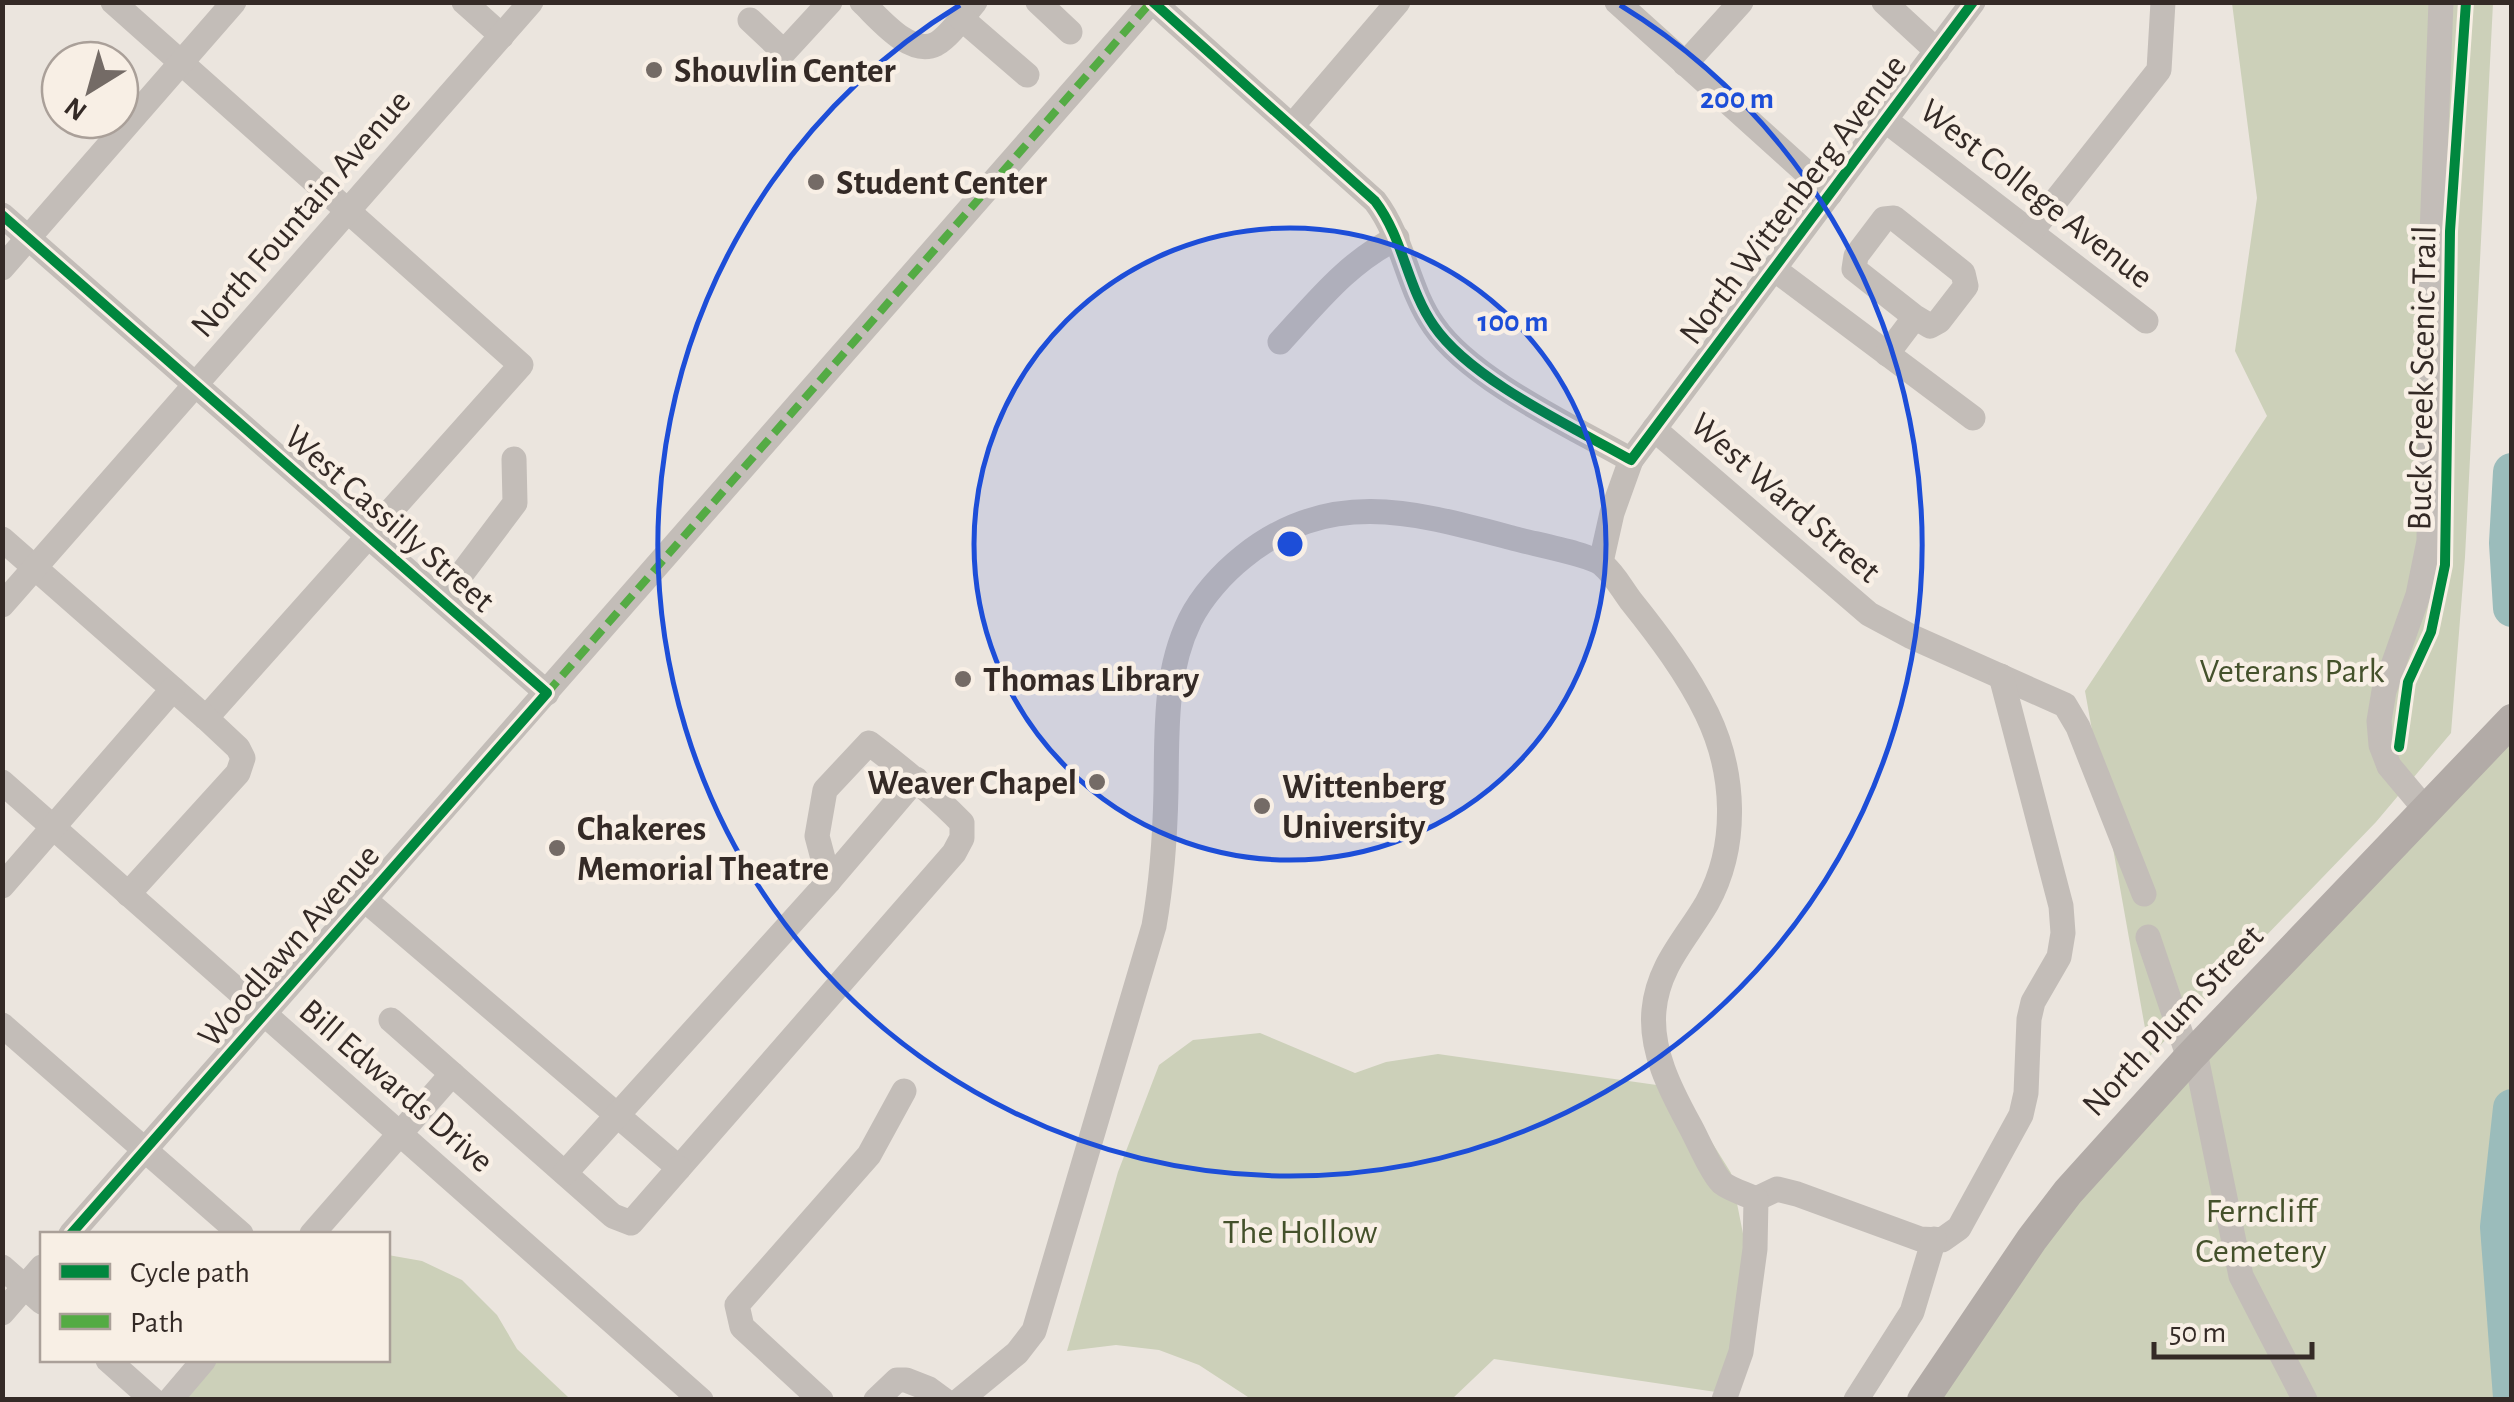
<svg xmlns="http://www.w3.org/2000/svg" width="2514" height="1402" viewBox="0 0 2514 1402" font-family="'Alegreya Sans',sans-serif">
  <style>
    .green { fill: #ccd0b9 }
    .lines { fill: none; stroke-linecap: round; stroke-linejoin: round }
    .river { stroke: #9bbcbb; stroke-width: 38 }
    .minor { stroke: #c3bdb8; stroke-width: 25 }
    .major { stroke: #b2aba7; stroke-width: 32 }
    .quiet { stroke: #54ab44; stroke-width: 8; stroke-dasharray: 15 8; stroke-linecap: butt }
    .cycleway-casing { stroke: #f8efe5; stroke-width: 16 }
    .cycleway { stroke: #00873e; stroke-width: 10 }
    .ring { fill: none; stroke: #1d4ed8; stroke-width: 5 }
    .poi-dot { fill: #746b66; stroke: #f8efe5; stroke-width: 4 }
    .labels { text-anchor: middle; stroke-width: 9; stroke-linejoin: round; paint-order: stroke }
    .poi-label { font-size: 35px; font-weight: bold; fill: #342a26; stroke: #f8efe5; text-anchor: start }
    .street-label { font-size: 35px; fill: #342a26; stroke: #f8efe5 }
    .park-label { font-size: 35px; fill: #44512b; stroke: #f8efe5 }
    .centre { fill: #1d4ed8; stroke: #f8efe5; stroke-width: 5 }
    .ring-label { font-size: 30px; text-anchor: middle; font-weight: bold; fill: #1d4ed8; stroke: #f8efe5; stroke-width: 9; stroke-linejoin: round; paint-order: stroke }
  </style>
  <rect width="100%" height="100%" fill="#ebe5de"/>
  <g class="green">
    <path d="M2232 3H2493L2465 557 2451 733 2376 822 2150 1056 2085 691 2267 416 2235 351 2257 198Z"/>
    <path d="M2511 719V1399L1923 1400 2032 1239Z"/>
    <path d="M1260 1033 1355 1073 1386 1062 1438 1054 1678 1088 1731 1173 1748 1259 1742 1341 1716 1392 1494 1359 1452 1399H1251L1199 1365 1159 1350 1116 1345 1067 1351 1118 1172 1159 1065 1193 1040Z"/>
    <path d="M388 1255 422 1261 462 1280 497 1315 517 1349 568 1397 170 1400 204 1360H388Z"/>
  </g>
  <g class="lines">
    <g class="river">
      <path d="M2512 472 2508 543 2512 608"/>
      <path d="M2512 1108 2499 1227 2512 1397"/>
    </g>
    <g class="minor">
      <path d="M113 2 521 365 206 718"/>
      <path d="M464 2 502 36"/>
      <path d="M862 2C879 18 910 57 936 44 950 36 964 15 975 2"/>
      <path d="M1038 2 1070 32"/>
      <path d="M1153 2 1375 201C1404 239 1407 288 1434 326 1471 380 1573 427 1631 460L1973 2"/>
      <path d="M1617 2 1830 194"/>
      <path d="M1884 2 1937 51"/>
      <path d="M961 18 1027 75"/>
      <path d="M750 20 784 52 830 2"/>
      <path d="M1685 64 1741 2"/>
      <path d="M1885 120 2146 321"/>
      <path d="M1292 126 1398 2"/>
      <path d="M2 215 547 693"/>
      <path d="M2031 232 2159 70 2163 2"/>
      <path d="M2 268 234 2"/>
      <path d="M1774 269 1973 418"/>
      <path d="M1280 342C1316 303 1349 261 1397 238"/>
      <path d="M1887 354 1915 317 1930 326 1939 321 1966 286 1963 273 1894 218 1884 219 1856 256 1854 269 1915 317"/>
      <path d="M1654 429 1869 614 1910 636 2065 705 2078 727 2144 894"/>
      <path d="M2 539 206 718 238 748 243 758 238 773 128 894"/>
      <path d="M1601 562 1612 513 1631 460"/>
      <path d="M442 600 515 503 514 459"/>
      <path d="M2 605 531 2"/>
      <path d="M2 782 701 1400"/>
      <path d="M2426 810 2389 766 2381 745 2379 721 2384 691 2418 595 2429 541 2432 234 2441 2"/>
      <path d="M2 886 173 689"/>
      <path d="M365 900 679 1168 954 853 962 838V823C933 793 902 768 869 743L825 790 817 836 829 881 916 779"/>
      <path d="M2148 937 2189 1058"/>
      <path d="M391 1020 613 1216 631 1223 679 1168"/>
      <path d="M2 1025 241 1234"/>
      <path d="M2195 1052 2241 1276 2305 1400"/>
      <path d="M565 1173 829 881"/>
      <path d="M1756 1199 1777 1189 1797 1194 1920 1239 1942 1240 1959 1228 2021 1115 2026 1093 2029 1019 2033 1002 2059 957 2063 933 2061 906 2001 676"/>
      <path d="M71 1234 1151 2"/>
      <path d="M312 1234 452 1074"/>
      <path d="M2 1267 42 1302"/>
      <path d="M2 1313 42 1267"/>
      <path d="M108 1360 153 1400"/>
      <path d="M170 1400 204 1360"/>
      <path d="M821 1400 742 1327 737 1305 869 1155 904 1091"/>
      <path d="M876 1400 897 1380H906L929 1389 944 1400"/>
      <path d="M960 1400 1017 1353 1034 1331 1154 926C1162 881 1165 837 1166 791 1167 733 1164 673 1190 620 1202 596 1223 573 1243 557 1331 486 1418 513 1516 539 1534 544 1593 555 1603 565 1614 574 1622 589 1631 601 1659 636 1687 673 1707 714 1735 772 1739 845 1707 903 1686 939 1658 966 1654 1010 1650 1050 1670 1089 1689 1124 1697 1138 1711 1172 1722 1183 1731 1190 1746 1194 1756 1199L1755 1249 1741 1352 1724 1400"/>
      <path d="M1856 1400 1912 1312 1934 1239"/>
    </g>
    <path class="major" d="M1923 1400 2032 1239 2068 1192 2189 1058 2512 720"/>
    <path class="quiet" d="M547 693 1151 2"/>
    <g class="cycleway-casing">
      <g id="cycleway">
        <path d="M1153 2 1375 201C1404 239 1407 288 1434 326 1471 380 1573 427 1631 460L1973 2"/>
        <path d="M2 215 547 693 71 1234"/>
        <path d="M2399 747 2408 682 2431 632 2445 565 2450 231 2466 2"/>
      </g>
    </g>
    <use href="#cycleway" class="cycleway"/>
  </g>
  <circle cx="1290" cy="544" r="316" fill="#1d4ed8" fill-opacity=".12"/>
  <g class="ring">
    <circle cx="1290" cy="544" r="316"/>
    <path d="M1620 5A632 632 0 1 1 960 5"/>
  </g>
  <g class="poi-dot">
    <circle cx="654" cy="70" r="10"/>
    <circle cx="816" cy="182" r="10"/>
    <circle cx="963" cy="679" r="10"/>
    <circle cx="1097" cy="782" r="10"/>
    <circle cx="1262" cy="806" r="10"/>
    <circle cx="557" cy="848" r="10"/>
  </g>
  <g class="labels">
    <g class="poi-label">
      <text x="674" y="82">Shouvlin Center</text>
      <text x="836" y="194">Student Center</text>
      <text x="983" y="691">Thomas Library</text>
      <text x="1077" y="794" text-anchor="end">Weaver Chapel</text>
      <text x="1282" y="798">Wittenberg<tspan x="1282" dy="40">University</tspan></text>
      <text x="577" y="840">Chakeres<tspan x="577" dy="40">Memorial Theatre</tspan></text>
    </g>
    <g class="street-label">
      <text transform="translate(2037 193) rotate(38)" y="12">West College Avenue</text>
      <text transform="translate(1792 199) rotate(-53)" y="12">North Wittenberg Avenue</text>
      <text transform="translate(300 213) rotate(-49)" y="12">North Fountain Avenue</text>
      <text transform="translate(2421 378) rotate(-89)" y="12">Buck Creek Scenic Trail</text>
      <text transform="translate(1786 497) rotate(41)" y="12">West Ward Street</text>
      <text transform="translate(390 518) rotate(41)" y="12">West Cassilly Street</text>
      <text transform="translate(288 945) rotate(-49)" y="12">Woodlawn Avenue</text>
      <text transform="translate(2172 1020) rotate(-47)" y="12">North Plum Street</text>
      <text transform="translate(397 1085) rotate(41)" y="12">Bill Edwards Drive</text>
    </g>
    <g class="park-label">
      <text x="2292" y="682">Veterans Park</text>
      <text x="2261" y="1222">Ferncliff<tspan x="2261" dy="40">Cemetery</tspan></text>
      <text x="1300" y="1243">The Hollow</text>
    </g>
  </g>
  <circle cx="1290" cy="544" r="15" class="centre"/>
  <g class="ring-label">
    <text x="1737" y="108">200 m</text>
    <text x="1513" y="331">100 m</text>
  </g>
  <rect width="2514" height="1402" fill="none" stroke="#342a26" stroke-width="10"/>
  <rect x="40" y="1232" width="350" height="130" fill="#f8efe5" stroke="#aaa099" stroke-width="2.5"/>
  <rect x="60" y="1264" width="50" height="15" fill="#00873e" stroke="#aaa099" stroke-width="2.5"/>
  <text x="130" y="1282" font-size="30" fill="#342a26">Cycle path</text>
  <rect x="60" y="1314" width="50" height="15" fill="#54ab44" stroke="#aaa099" stroke-width="2.5"/>
  <text x="130" y="1332" font-size="30" fill="#342a26">Path</text>
  <g transform="translate(90 90) rotate(217)"><circle r="48" fill="#f8efe5" stroke="#aaa099" stroke-width="2.5"/>
  <path d="M0-8L18 38L0 25L-18 38Z" fill="#746b66"/>
  <text y="-15" font-size="28" font-weight="bold" text-anchor="middle" fill="#342a26">N</text>
  </g>
  <path d="M2154 1342v15h158v-15" fill="none" stroke="#342a26" stroke-width="5"/>
  <text x="2169" y="1342" font-size="30" fill="#342a26" stroke="#f8efe5" stroke-width="8" paint-order="stroke">50 m</text>
</svg>
